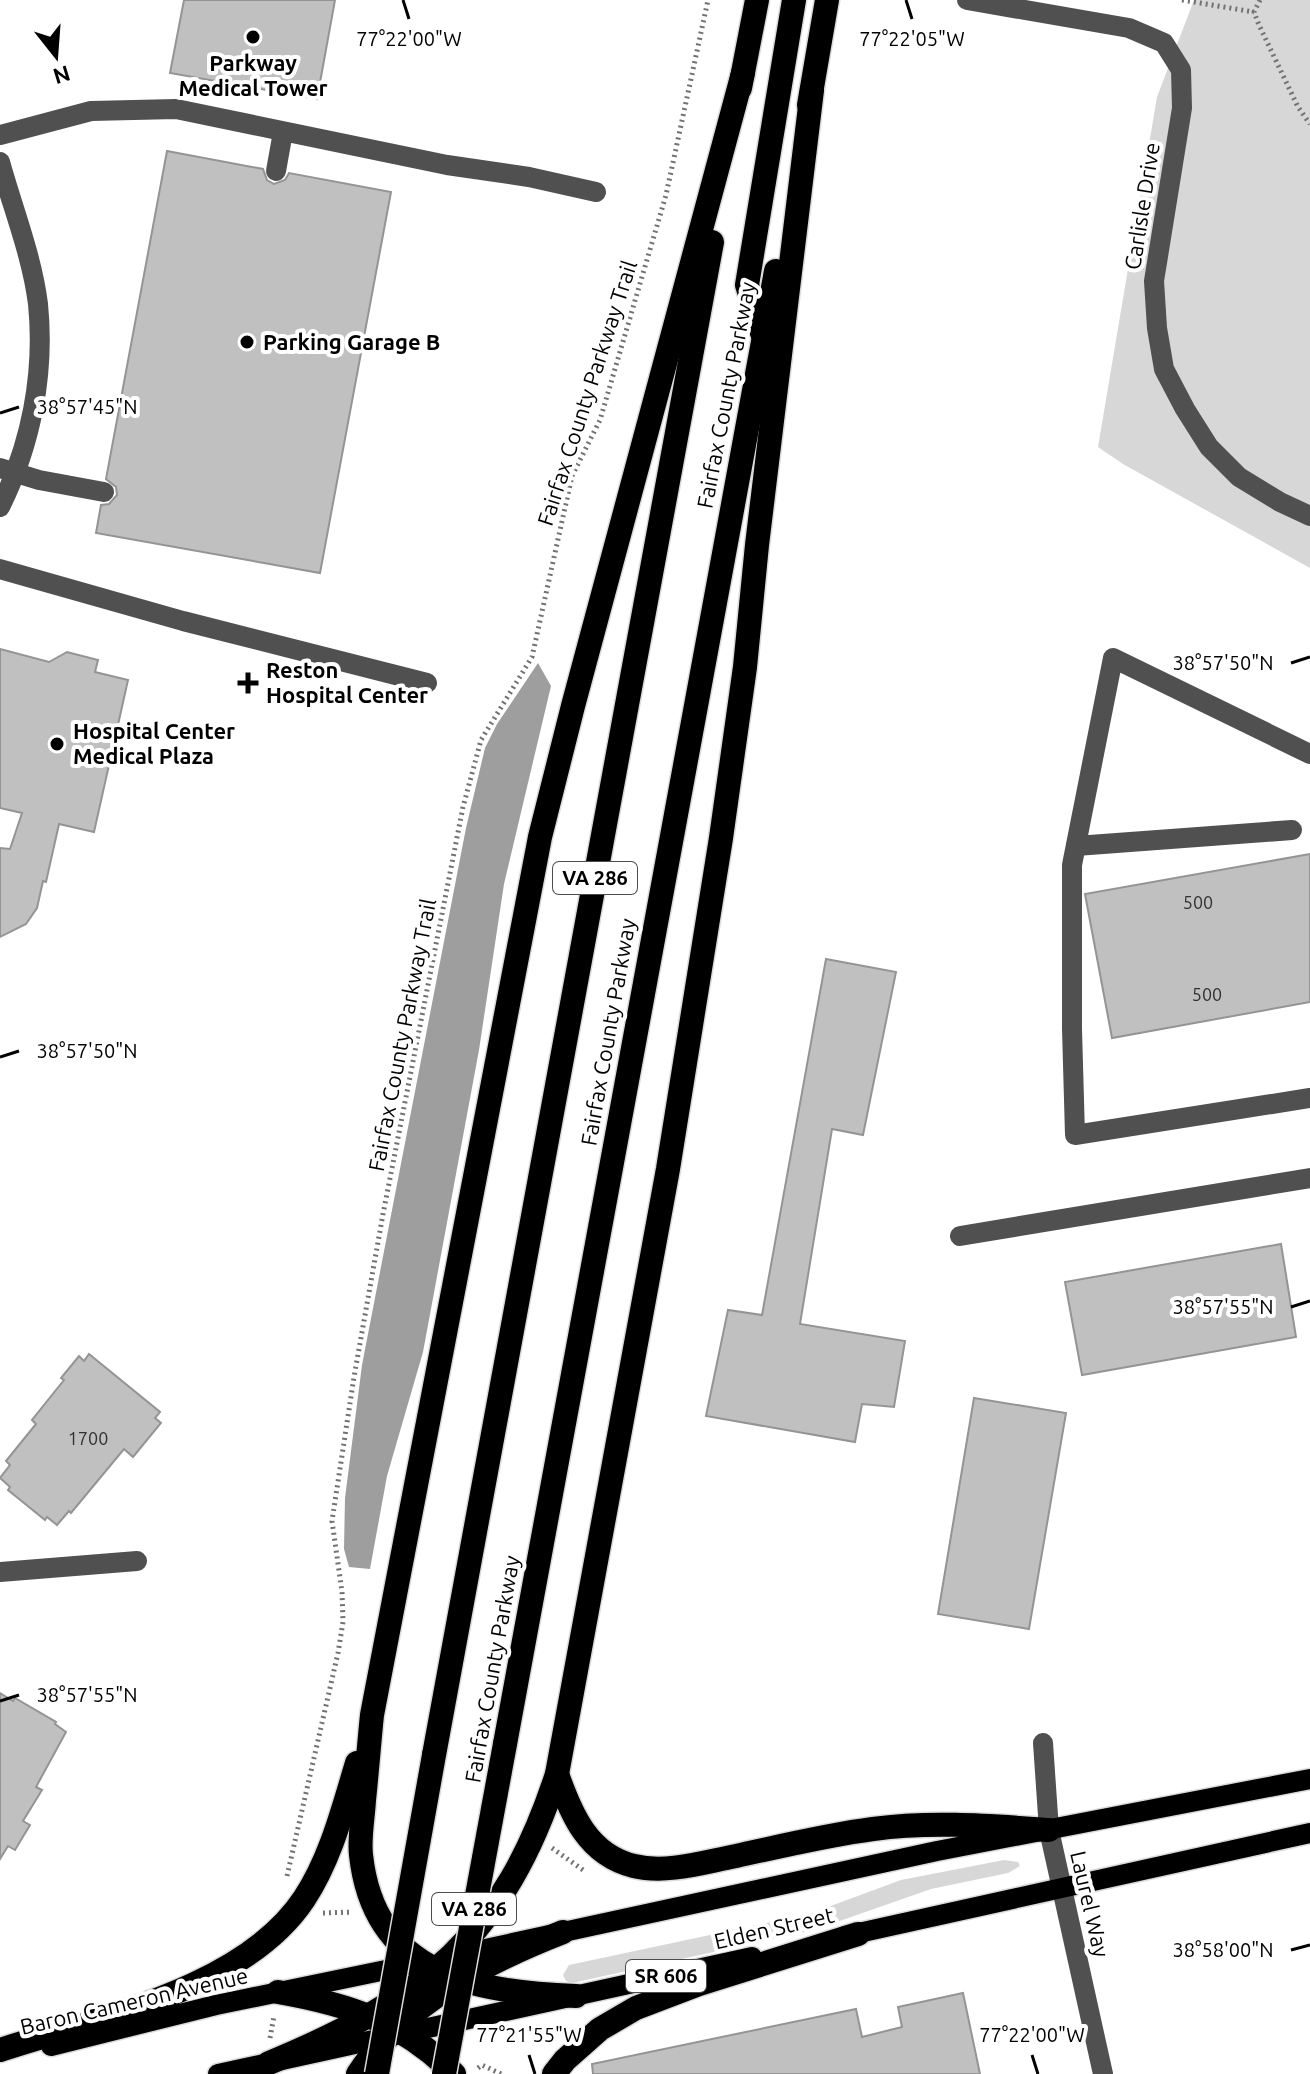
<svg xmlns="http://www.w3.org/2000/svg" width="1310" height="2074" viewBox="0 0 1310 2074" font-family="Ubuntu,sans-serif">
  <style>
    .green { fill: #d7d7d7 }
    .water { fill: #9e9e9e }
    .building { fill: #c0c0c0; stroke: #949494; stroke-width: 2 }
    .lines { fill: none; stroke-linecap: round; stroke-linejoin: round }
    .major-casing { stroke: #dbdbdb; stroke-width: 23 }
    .highway-casing { stroke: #dbdbdb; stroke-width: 27 }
    .path { stroke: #727272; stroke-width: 5; stroke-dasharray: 2 4; stroke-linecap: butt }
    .minor { stroke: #505050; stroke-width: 20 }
    .major { stroke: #000; stroke-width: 20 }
    .highway { stroke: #000; stroke-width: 24 }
    .highway-bridge-casing { stroke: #dbdbdb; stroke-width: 27; stroke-linecap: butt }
    .highway-bridge { stroke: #000; stroke-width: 24 }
    .ticks { fill: none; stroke: #000; stroke-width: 3 }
    .poi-dot { fill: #000; stroke: #fff; stroke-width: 3 }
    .labels { text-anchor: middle; stroke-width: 8; stroke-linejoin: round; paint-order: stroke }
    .number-label { font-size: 18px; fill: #303030 }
    .shield { fill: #fff; stroke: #4c4c4c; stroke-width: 2 }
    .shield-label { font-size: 20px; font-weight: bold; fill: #000 }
    .poi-label { font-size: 22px; font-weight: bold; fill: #000; stroke: #fff; text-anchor: start }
    .street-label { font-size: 22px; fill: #000; stroke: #fff }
    .ticks-label { font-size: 20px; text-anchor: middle; fill: #000; stroke: #fff; stroke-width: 8; stroke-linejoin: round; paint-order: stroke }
  </style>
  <rect width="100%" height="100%" fill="#fff"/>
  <g class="green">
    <path d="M1194 0H1310V568L1123 464 1098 447 1157 97Z"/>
    <path d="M1004 1860 1018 1862 1020 1866 1008 1873 931 1889 814 1930 572 1983 566 1981 563 1975 569 1965 809 1914 901 1880Z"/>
  </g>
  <path class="water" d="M538 663 551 686 504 884 479 1050 423 1352 387 1476 370 1569 349 1567 344 1549 345 1498 362 1365 466 828 485 748 497 724Z"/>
  <g class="building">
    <path d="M184 0H335L317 99 170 73Z"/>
    <path d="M167 151 263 169 267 180 274 184 285 180 289 173 391 192 320 573 96 533 101 505 109 504 117 495 116 487 106 479Z"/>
    <path d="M0 649 49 662 67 652 98 660 95 672 128 680 94 832 59 824 46 882 43 881 37 908 26 924 0 937V848L10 849 22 813 0 808Z"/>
    <path d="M1310 854V1002L1112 1038 1085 894Z"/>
    <path d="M826 959 896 972 863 1135 832 1129 800 1324 905 1341 894 1407 862 1404 855 1442 706 1416 728 1310 762 1315Z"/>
    <path d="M1281 1244 1296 1337 1082 1375 1065 1282Z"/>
    <path d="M89 1354 160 1412 155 1418 161 1423 133 1457 124 1449 71 1513 69 1511 57 1525 47 1517 45 1520 8 1490 10 1487 0 1478 10 1465 6 1461 36 1424 32 1420 64 1380 61 1378 79 1356 84 1361Z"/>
    <path d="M974 1398 1066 1413 1029 1629 938 1614Z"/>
    <path d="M0 1693 13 1701 15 1698 56 1722 55 1724 66 1732 36 1787 42 1790 23 1821 30 1825 15 1850 8 1846 0 1859Z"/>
    <path d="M963 1993 980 2074H593L592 2064 856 2009 862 2037 902 2027 898 2007Z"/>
  </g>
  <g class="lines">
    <g class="major-casing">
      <g id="major">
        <path d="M845 1936 1310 1833"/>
        <path d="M453 1956 937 1851 1310 1779"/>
        <path d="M51 2046 216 2005 410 1965"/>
        <path d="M218 2074 752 1957"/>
      </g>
    </g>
    <g class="highway-casing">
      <g id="highway">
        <path d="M740 88 757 0"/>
        <path d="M809 105 827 0"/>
        <path d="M762 333 747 285 794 0"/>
        <path d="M505 1744 776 271"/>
        <path d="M434 1755 712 242"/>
        <path d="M557 1774C571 1814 588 1855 634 1866 667 1874 704 1862 736 1856 782 1846 827 1835 873 1829 932 1821 991 1826 1049 1830"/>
        <path d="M278 1992C347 2004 404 2022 454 2074"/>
        <path d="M576 1996C474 1992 374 1975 361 1855 359 1838 363 1818 364 1800 367 1772 369 1744 372 1715L540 837 573 706 743 73"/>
        <path d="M0 2050C98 2018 244 1989 304 1899 331 1858 343 1809 357 1763"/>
        <path d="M269 2063C424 1999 504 1937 557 1774L668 1169 721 838 745 667 757 545 812 90"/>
        <path d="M358 2074C404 2004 486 1962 563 1932"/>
        <path d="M554 2074 565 2060 600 2029 636 2008 699 1984 858 1934"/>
      </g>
    </g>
    <g class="path">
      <path d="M1182 0 1254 12"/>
      <path d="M1260 0 1254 12 1259 25 1298 107 1310 124"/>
      <path d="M552 1848 583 1870"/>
      <path d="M287 1876 338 1653 343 1622 342 1592 332 1521 354 1377 383 1214 463 807 481 740 532 657 572 476 600 420 666 195 708 0"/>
      <path d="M323 1913 353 1912"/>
      <path d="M270 2038 274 2016"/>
      <path d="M478 2068 482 2065 501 2074"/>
    </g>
    <g class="minor">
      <path d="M967 0 1129 28 1164 43 1181 70 1182 108 1154 281 1157 328 1164 369 1185 409 1209 447 1239 477 1280 502 1310 516"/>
      <path d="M0 135 91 111 176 109 447 165 529 177 596 192"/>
      <path d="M0 162C13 209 32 256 38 304 45 374 31 445 0 507"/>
      <path d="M276 171 283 132"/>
      <path d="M0 468 39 480 104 492"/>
      <path d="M0 569 183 621 427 683"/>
      <path d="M1310 754 1113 658 1072 865V1029L1075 1135 1310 1098"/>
      <path d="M1076 846 1292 830"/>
      <path d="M960 1236 1310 1178"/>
      <path d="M0 1572 137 1561"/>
      <path d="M1043 1743 1049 1830 1103 2074"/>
    </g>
    <use href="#major" class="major"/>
    <use href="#highway" class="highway"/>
    <g class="highway-bridge-casing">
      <g id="highway-bridge">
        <path d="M377 2074 434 1755"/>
        <path d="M444 2074 505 1744"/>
      </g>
    </g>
    <use href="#highway-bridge" class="highway-bridge"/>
  </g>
  <path class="ticks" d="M403 0 409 19M906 0 912 19M0 413 19 407M1291 663 1310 657M0 1057 19 1051M1291 1307 1310 1301M0 1701 19 1695M1291 1950 1310 1945M529 2055 535 2074M1032 2055 1038 2074"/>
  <g class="poi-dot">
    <circle cx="253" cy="37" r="8"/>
    <circle cx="247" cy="342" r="8"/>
    <path d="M244 671h8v8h8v8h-8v8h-8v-8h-8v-8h8z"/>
    <circle cx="57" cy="744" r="8"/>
  </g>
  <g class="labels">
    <g class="number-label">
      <text x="1198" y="909">500</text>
      <text x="1207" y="1001">500</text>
      <text x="88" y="1445">1700</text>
    </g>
    <g class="shield">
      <rect x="553" y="862" width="84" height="32" rx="6"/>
      <rect x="432" y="1893" width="84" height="32" rx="6"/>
      <rect x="626" y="1960" width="80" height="32" rx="6"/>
    </g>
    <g class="shield-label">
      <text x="595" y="885">VA 286</text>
      <text x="474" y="1916">VA 286</text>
      <text x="666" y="1983">SR 606</text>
    </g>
    <g class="poi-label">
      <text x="253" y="71" text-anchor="middle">Parkway<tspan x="253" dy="25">Medical Tower</tspan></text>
      <text x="263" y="350">Parking Garage B</text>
      <text x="266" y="678">Reston<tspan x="266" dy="25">Hospital Center</tspan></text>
      <text x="73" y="739">Hospital Center<tspan x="73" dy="25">Medical Plaza</tspan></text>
    </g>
    <g class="street-label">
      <text transform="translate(1142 206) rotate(-81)" y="8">Carlisle Drive</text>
      <text transform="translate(587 393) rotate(-72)" y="8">Fairfax County Parkway Trail</text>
      <text transform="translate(726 395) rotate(-79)" y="8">Fairfax County Parkway</text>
      <text transform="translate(608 1032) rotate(-80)" y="8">Fairfax County Parkway</text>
      <text transform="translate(402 1035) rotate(-79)" y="8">Fairfax County Parkway Trail</text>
      <text transform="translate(492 1669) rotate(-80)" y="8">Fairfax County Parkway</text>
      <text transform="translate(1090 1904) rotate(77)" y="8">Laurel Way</text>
      <text transform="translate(774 1928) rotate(-13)" y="8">Elden Street</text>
      <text transform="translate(134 2001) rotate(-13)" y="8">Baron Cameron Avenue</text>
    </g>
  </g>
  <g class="ticks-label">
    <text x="409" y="46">77°22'00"W</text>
    <text x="912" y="46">77°22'05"W</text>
    <text x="87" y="414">38°57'45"N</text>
    <text x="1223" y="670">38°57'50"N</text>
    <text x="87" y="1058">38°57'50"N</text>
    <text x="1223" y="1314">38°57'55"N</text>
    <text x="87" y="1702">38°57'55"N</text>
    <text x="1223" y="1957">38°58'00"N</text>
    <text x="529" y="2042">77°21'55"W</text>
    <text x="1032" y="2042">77°22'00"W</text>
  </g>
  <g transform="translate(56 56) rotate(163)" stroke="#ffffff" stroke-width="6" paint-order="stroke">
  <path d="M0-6L14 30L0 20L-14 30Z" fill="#000000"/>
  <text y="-12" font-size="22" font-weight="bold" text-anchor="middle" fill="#000000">N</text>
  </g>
</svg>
